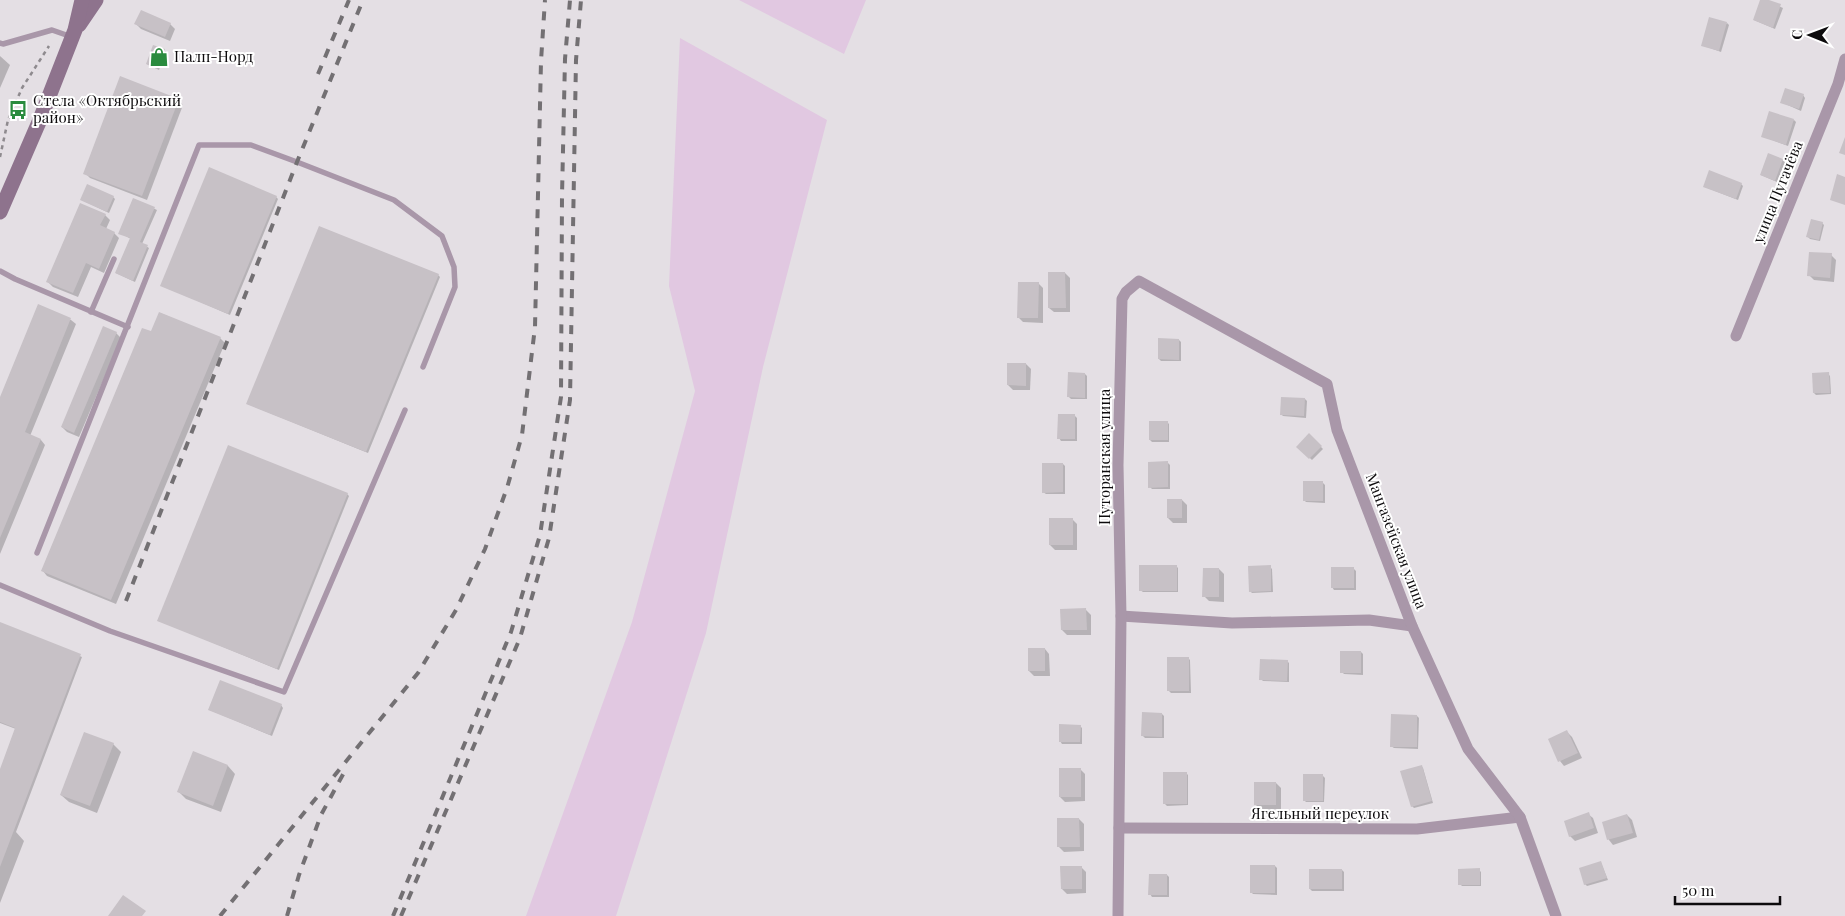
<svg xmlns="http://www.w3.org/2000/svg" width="1845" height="916" viewBox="0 0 1845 916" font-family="'Playfair Display',serif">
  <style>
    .green { fill: #e1c8e1 }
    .shadow { fill: #0003 }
    .building { fill: #c7c1c6 }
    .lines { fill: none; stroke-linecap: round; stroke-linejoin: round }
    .path { stroke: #8e8a8e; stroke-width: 2.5; stroke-dasharray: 4 4; stroke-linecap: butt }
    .lane { stroke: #a997a9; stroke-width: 5.5 }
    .street { stroke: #a997a9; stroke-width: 11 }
    .secondary { stroke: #8e738d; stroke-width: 15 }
    .rail { stroke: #737073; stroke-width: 4; stroke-dasharray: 9 9; stroke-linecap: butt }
    .labels { text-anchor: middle; stroke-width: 4; stroke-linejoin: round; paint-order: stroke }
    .poi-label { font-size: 15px; fill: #0d0b0d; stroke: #fff; text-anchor: start }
    .street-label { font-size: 15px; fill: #0d0b0d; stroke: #fff }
  </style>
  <rect width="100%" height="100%" fill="#e4dfe4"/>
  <g class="green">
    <path d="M739 0H866L844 54Z"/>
    <path d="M680 38 827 120 763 367 706 633 616 916H526L632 622 695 391 669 286Z"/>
  </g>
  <g class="shadow">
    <path d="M1761 0H1765L1783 8 1775 29 1754 20Z"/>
    <path d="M1727 23 1729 25 1721 52 1702 45Z"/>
    <path d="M136 24H170L175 29 170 41 141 29Z"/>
    <path d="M164 50 166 52 159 70 147 64Z"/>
    <path d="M0 56 10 65 0 88Z"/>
    <path d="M1803 95 1805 98 1801 111 1781 102Z"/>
    <path d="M179 100 183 105 147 200 90 178 85 173Z"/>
    <path d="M1794 120 1796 122 1788 146 1762 136Z"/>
    <path d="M1782 160 1785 162 1777 182 1761 175Z"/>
    <path d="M1741 184 1743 186 1738 200 1705 187Z"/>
    <path d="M113 197 115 199 109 213 82 200Z"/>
    <path d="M276 197 278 199 230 315 162 285Z"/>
    <path d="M134 199 157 210 142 244 149 248 135 282 116 273 131 239 120 233Z"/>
    <path d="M105 215 110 220 106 229 114 233 119 238 104 273 91 267 78 297 53 287 48 282Z"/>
    <path d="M1822 223 1824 225 1820 241 1810 239 1808 237Z"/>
    <path d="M1831 255 1836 260 1834 282 1814 280 1809 275Z"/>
    <path d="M1065 273 1070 278V312H1054L1049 308Z"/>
    <path d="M438 275 440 277 368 453 248 404Z"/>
    <path d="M1038 283 1043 288V323L1023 322 1018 317Z"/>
    <path d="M39 306 71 320 76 324 30 436 41 440 45 445 0 554V401Z"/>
    <path d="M160 313 220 338 225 343 116 604 47 576 43 571Z"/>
    <path d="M116 333 121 338 79 437 67 432 62 427Z"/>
    <path d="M1179 340 1181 342V361H1161L1159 359Z"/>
    <path d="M1026 364 1031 369 1030 390H1013L1008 385Z"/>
    <path d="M1085 374 1087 376V399H1071L1069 397Z"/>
    <path d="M1828 374 1830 376 1831 394 1816 395 1814 393Z"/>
    <path d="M1282 398 1305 399 1307 401 1306 418 1283 416 1281 414Z"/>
    <path d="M1075 416 1077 418V441H1061L1059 438Z"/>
    <path d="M1167 422 1169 424V442H1152L1150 440Z"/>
    <path d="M1309 435 1323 449 1312 460 1298 447Z"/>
    <path d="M1168 463 1170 465V489H1152L1150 487Z"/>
    <path d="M1063 464 1065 466V494H1046L1043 492Z"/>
    <path d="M1323 483 1325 485V503L1306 502 1304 500Z"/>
    <path d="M347 494 349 496 279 670 158 620Z"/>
    <path d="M1182 500 1187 505V523H1173L1168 518Z"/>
    <path d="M1072 519 1077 524V550H1055L1050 545Z"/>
    <path d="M1176 566 1178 568V592H1143L1140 590Z"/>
    <path d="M1270 567 1272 569 1273 592 1252 593 1250 591Z"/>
    <path d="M1219 569 1224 574V602L1209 601 1204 596Z"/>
    <path d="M1354 569 1356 571V590H1334L1332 587Z"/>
    <path d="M1086 610 1091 615V635H1067L1062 630Z"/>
    <path d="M0 624 82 657 16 832 24 841 0 903V772L16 729 0 723Z"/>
    <path d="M1045 649 1049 654 1050 676H1034L1029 671Z"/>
    <path d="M1361 652 1363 654V675L1344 674 1342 672Z"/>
    <path d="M1188 658 1190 660 1191 693H1171L1169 691Z"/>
    <path d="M1287 661 1289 663V682L1263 681 1261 679Z"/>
    <path d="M281 705 283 708 272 736 210 710Z"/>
    <path d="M1162 714 1164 716V738H1145L1143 736Z"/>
    <path d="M1417 716 1419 718 1418 749 1394 748 1391 746Z"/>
    <path d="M1080 726 1082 728V744H1062L1060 741Z"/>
    <path d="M1567 732 1572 737 1582 758 1564 766 1560 761Z"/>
    <path d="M113 744 121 752 97 813 69 802 61 795Z"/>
    <path d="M193 753 228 766 235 774 221 812 186 799 179 792Z"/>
    <path d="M1421 766 1423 768 1433 803 1414 808 1412 806Z"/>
    <path d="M1080 769 1085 774V801L1065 802 1060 797Z"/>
    <path d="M1186 773 1188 775V805L1167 806 1165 804Z"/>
    <path d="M1323 776 1325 778 1324 802H1306L1304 800Z"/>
    <path d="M1276 783 1281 788V809L1261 810 1256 805Z"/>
    <path d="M1588 814 1593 818 1598 833 1575 841 1570 836Z"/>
    <path d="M1627 815 1632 820 1637 837 1613 845 1609 840 1603 823Z"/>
    <path d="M1079 819 1084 824V851L1064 852 1059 847Z"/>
    <path d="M1601 863 1608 880 1587 886 1585 884Z"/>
    <path d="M1275 866 1277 868V895L1253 894 1251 892Z"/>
    <path d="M1081 867 1086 872V893L1067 894 1062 889Z"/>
    <path d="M1342 870 1344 872V891H1312L1310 889Z"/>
    <path d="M1479 870 1481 872V886H1462L1460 884Z"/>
    <path d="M1167 875 1169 877V897H1152L1150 894Z"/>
  </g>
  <g class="building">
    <path d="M1760 0H1769L1781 4 1773 28 1753 20Z"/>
    <path d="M141 10 171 23 165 37 134 24Z"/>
    <path d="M1709 17 1727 22 1719 51 1701 46Z"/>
    <path d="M153 45 165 49 157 69 146 64Z"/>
    <path d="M120 76 179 99 142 196 83 174Z"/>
    <path d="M1785 88 1804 94 1799 109 1780 103Z"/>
    <path d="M1769 111 1794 119 1786 145 1761 137Z"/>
    <path d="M1845 137V155L1839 153Z"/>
    <path d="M1768 153 1783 159 1775 181 1760 175Z"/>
    <path d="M209 167 277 196 228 314 160 286Z"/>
    <path d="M1709 170 1742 183 1736 199 1703 187Z"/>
    <path d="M1837 174 1845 177V205L1830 200Z"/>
    <path d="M87 184 114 196 107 212 80 200Z"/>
    <path d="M133 198 155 207 140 242 148 245 133 281 115 273 130 238 118 234Z"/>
    <path d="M80 203 106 214 100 225 115 232 99 269 86 263 73 293 46 282Z"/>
    <path d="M1811 219 1823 222 1819 240 1806 237Z"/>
    <path d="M319 226 439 274 366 452 246 404Z"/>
    <path d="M1809 252 1832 253 1830 278 1807 276Z"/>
    <path d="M1048 272H1065L1066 308H1048Z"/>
    <path d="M1018 282H1039L1038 318H1017Z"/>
    <path d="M38 304 71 318 25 432 41 439 0 538V397Z"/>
    <path d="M159 312 221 337 111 600 41 571 142 328 151 331Z"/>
    <path d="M103 326 117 332 74 433 61 427Z"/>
    <path d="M1158 338 1179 339V360L1158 359Z"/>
    <path d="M1007 363H1026V386L1007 385Z"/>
    <path d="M1068 372 1085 373V398L1067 397Z"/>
    <path d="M1829 372 1830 393H1813L1812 373Z"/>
    <path d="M1281 397 1305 398 1304 416 1280 415Z"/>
    <path d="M1058 414H1075V439H1057Z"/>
    <rect x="1149" y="421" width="19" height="19"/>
    <path d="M1309 433 1322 446 1309 459 1296 447Z"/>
    <path d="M228 445 348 493 277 669 157 621Z"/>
    <path d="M1168 461V487L1148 488V462Z"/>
    <path d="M1042 463H1063V492L1042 493Z"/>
    <rect x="1303" y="481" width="20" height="20"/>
    <rect x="1167" y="499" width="15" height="19"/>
    <rect x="1049" y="518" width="24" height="27"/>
    <rect x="1139" y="565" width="38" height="26"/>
    <path d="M1271 565V591L1249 592 1248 566Z"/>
    <rect x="1331" y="567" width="23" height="21"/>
    <path d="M1203 568H1219V597H1202Z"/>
    <path d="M1086 608 1087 630H1061L1060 609Z"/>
    <path d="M0 622 81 654 0 867V769L15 728 0 722Z"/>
    <rect x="1028" y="648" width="17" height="23"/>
    <rect x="1340" y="651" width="21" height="22"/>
    <rect x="1167" y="657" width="22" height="34"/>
    <path d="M1260 659 1288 660 1287 681 1259 680Z"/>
    <path d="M220 680 282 704 270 735 208 710Z"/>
    <path d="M1142 712 1162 713V737L1141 736Z"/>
    <path d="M1391 714 1417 715V747H1390Z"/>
    <path d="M1059 724 1081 725 1080 742H1059Z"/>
    <path d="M1567 730 1578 753 1558 762 1548 739Z"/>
    <path d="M84 732 114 743 90 806 60 795Z"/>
    <path d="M193 751 228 765 213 806 177 792Z"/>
    <path d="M1422 765 1432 801 1411 807 1400 771Z"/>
    <rect x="1059" y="768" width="22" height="29"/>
    <rect x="1163" y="772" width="24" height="32"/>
    <rect x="1303" y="774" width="20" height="27"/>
    <rect x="1254" y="782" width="22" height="23"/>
    <path d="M1589 812 1594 828 1569 837 1564 821Z"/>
    <path d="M1627 814 1633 833 1607 840 1602 822Z"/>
    <path d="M1057 818H1079L1080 847H1057Z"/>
    <path d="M1601 861 1607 878 1584 885 1579 868Z"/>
    <rect x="1250" y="865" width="25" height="28"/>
    <path d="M1060 866H1082V889H1061Z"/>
    <path d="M1480 868V885H1458V869Z"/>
    <rect x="1309" y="869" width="33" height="20"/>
    <path d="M1149 874H1167V895H1148Z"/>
    <path d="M123 895 146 911 142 916H108Z"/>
  </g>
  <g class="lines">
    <path class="path" d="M0 157 8 120 22 88 49 46"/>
    <g class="lane">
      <path d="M0 43 3 44 52 30 72 37"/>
      <path d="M0 271 15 279 128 327"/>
      <path d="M91 312 114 259"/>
      <path d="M37 553 199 145H251L297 162 394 200 442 236 454 267 455 287 423 367"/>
      <path d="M0 585 110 631 284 692 405 410"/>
    </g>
    <g class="street">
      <path d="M1736 336 1838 84 1845 59"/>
      <path d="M1121 616 1232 623 1369 620 1412 626"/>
      <path d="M1119 828 1417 829 1520 817"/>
      <path d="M1118 916 1121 616 1118 465 1122 299 1126 292 1139 281 1327 384 1337 430 1412 626 1468 749 1520 817 1556 916"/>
    </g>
    <g class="secondary">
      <path d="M79 25 96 0"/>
      <path d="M0 212 39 122 75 30 82 0"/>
    </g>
    <g class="rail">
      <path d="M318 74 349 0"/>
      <path d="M126 601 297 162 363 0"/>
      <path d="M220 916 418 673 456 610 485 549 507 488 522 435 535 327 541 61 545 0"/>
      <path d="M287 916 299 875 321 815 347 767"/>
      <path d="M393 916 511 632 540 535 561 397 562 196 565 59 570 0"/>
      <path d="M401 916 520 638 549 538 570 400 576 60 581 0"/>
    </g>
  </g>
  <defs>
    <g id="shop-bare" transform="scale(1.5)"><path d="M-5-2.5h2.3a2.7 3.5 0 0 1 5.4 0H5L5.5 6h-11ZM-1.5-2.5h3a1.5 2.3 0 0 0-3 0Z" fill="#2a8b3e" stroke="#fff" stroke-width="2.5" paint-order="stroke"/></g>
    <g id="bus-bare" transform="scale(1.5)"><path d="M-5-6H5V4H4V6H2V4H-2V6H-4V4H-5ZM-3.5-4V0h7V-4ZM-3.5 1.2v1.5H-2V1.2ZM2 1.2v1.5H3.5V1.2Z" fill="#2a8b3e" stroke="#fff" stroke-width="2.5" paint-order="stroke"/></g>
  </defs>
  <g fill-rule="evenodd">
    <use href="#shop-bare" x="159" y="57"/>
    <use href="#bus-bare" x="18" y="110"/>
  </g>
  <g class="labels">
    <g class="poi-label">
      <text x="174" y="62">Палп-Норд</text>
      <text x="33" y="106">Стела «Октябрьский<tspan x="33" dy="17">район»</tspan></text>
    </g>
    <g class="street-label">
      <text transform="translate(1778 192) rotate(-68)" y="5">улица Пугачёва</text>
      <text transform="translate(1105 457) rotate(-90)" y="5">Путоранская улица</text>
      <text transform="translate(1396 541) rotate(69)" y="5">Мангазейская улица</text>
      <text x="1320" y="819">Ягельный переулок</text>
    </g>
  </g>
  <g transform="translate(1810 35) rotate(271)" stroke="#ffffff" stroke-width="4" paint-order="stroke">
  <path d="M0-4L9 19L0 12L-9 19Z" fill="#0d0b0d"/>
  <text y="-8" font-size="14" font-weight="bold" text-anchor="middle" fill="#0d0b0d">С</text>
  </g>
  <path d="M1675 896v8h105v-8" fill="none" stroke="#0d0b0d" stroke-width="2.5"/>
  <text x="1682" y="896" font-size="15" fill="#0d0b0d" stroke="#ffffff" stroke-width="4" paint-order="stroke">50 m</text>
</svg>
